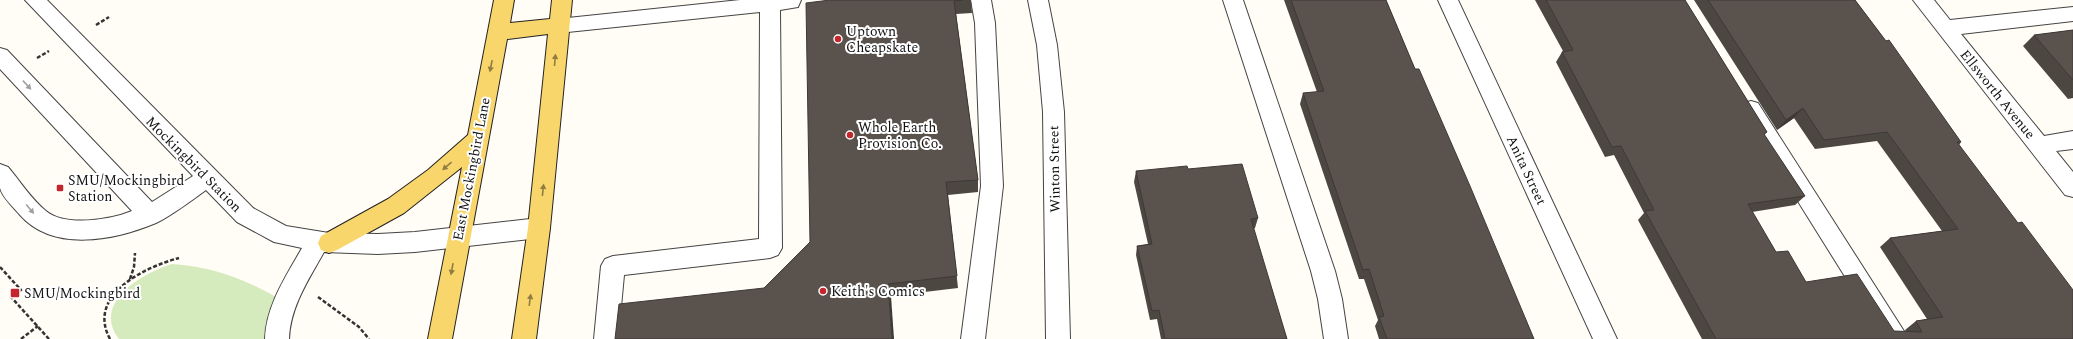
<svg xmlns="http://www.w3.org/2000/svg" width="2073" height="339" viewBox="0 0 2073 339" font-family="Spectral,serif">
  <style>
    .green { fill: #d5ebbd }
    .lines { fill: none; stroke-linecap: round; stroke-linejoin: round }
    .minor-casing { stroke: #444; stroke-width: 2 }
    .major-casing { stroke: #222; stroke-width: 2 }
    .path { stroke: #333; stroke-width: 2.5; stroke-dasharray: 4 2; stroke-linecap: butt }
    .minor { fill: #fff; fill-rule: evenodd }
    .major { fill: #f9d66b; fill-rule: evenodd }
    .wall { fill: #4d4742 }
    .shaded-wall { fill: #3f3936 }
    .building { fill: #5a524d; stroke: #3f3936 }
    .oneway { fill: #917d42 }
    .oneway2 { fill: #a0a0a0 }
    .poi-dot { fill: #c4262e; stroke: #fff; stroke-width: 1.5 }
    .labels { text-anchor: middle; stroke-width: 4; stroke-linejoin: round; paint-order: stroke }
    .poi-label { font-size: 14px; fill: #111; stroke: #fff; text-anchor: start }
    .street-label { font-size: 14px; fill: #111; stroke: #fff }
  </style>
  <rect width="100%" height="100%" fill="#fffdf5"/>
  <path class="green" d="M172 264C210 266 245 279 278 298L268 339H119C91 303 142 273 172 264Z"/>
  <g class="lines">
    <g class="minor-casing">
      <g id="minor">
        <path d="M25 0H47L253 208 286 226 329 233 378 234 415 232 539 218 547 221 550 228 547 235 539 238 415 252 378 254 324 252C309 279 290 307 289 339H265C266 306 286 276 302 248L274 242 237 222 206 190C192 200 171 216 156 223 115 240 54 253 20 215 14 208 2 197 0 188 0 181 0 171 0 164L8 167C20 181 31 199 46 211 65 227 110 220 132 211L0 69V48L7 50 152 202 193 176Z"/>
        <path d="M740 0H801L798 7 780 10 782 248 778 255 770 258 624 275 618 339H594L601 266 605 259 613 256 759 239 760 12 558 33 551 31 548 26 551 21 558 19Z"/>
        <path d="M971 0H991L995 23 1003 186 985 339H961L981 186 975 23Z"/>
        <path d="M1028 0H1048L1057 45 1064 112 1070 339H1046L1043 112 1037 45Z"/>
        <path d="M1223 0H1243L1335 271 1342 299 1348 339H1324L1318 299 1311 271Z"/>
        <path d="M1438 0H1458L1617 339H1593Z"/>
        <path d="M1913 0H1934L1950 20 2073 7V21L1961 34 2044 136 2073 131V149L2056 151 2073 172V197L2065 195Z"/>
        <path d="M1751 101 1758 103 1909 339H1884L1744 115 1740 109 1744 103Z"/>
      </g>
    </g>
    <g class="major-casing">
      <path id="major" d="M494 0H514L510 23 550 19 552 0H572L550 228 536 339H512L528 228 548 34 507 39 452 339H428L462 167 404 213 337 250 329 253 321 250 318 243 321 236 388 199 428 170 468 135Z"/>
    </g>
    <g class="path">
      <path d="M96 25 109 17"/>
      <path d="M37 58 49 51"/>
      <path d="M0 267 21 290 11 297 49 339"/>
      <path d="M130 279 134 267 135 253"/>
      <path d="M318 297 359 327 369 339"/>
      <path d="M21 339 38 326"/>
      <path d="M110 339C86 295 145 267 179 258"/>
    </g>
    <use href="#minor" class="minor"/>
    <use href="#major" class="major"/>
  </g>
  <g class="wall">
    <path d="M830 0H971L972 13 956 14 978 180V192L948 195 958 288 891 296 764 288 810 242Z"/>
    <path d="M1284 0H1386L1415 69 1534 339H1379L1375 326 1378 320 1364 279H1359L1300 104 1303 93 1317 92Z"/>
    <path d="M1535 0H1685L1767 132 1764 135 1805 196 1795 205 1752 212 1776 252 1806 282 1894 331 1906 332 1905 330 1916 321 1927 319 1880 247 1890 238 1942 231 1877 141 1815 149 1794 118 1777 130 1694 0H1855L1961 142 1959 145 2073 339H1702L1638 220 1644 213 1614 155 1605 157 1556 62 1562 52 1563 51Z"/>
    <path d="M2073 30V98L2068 99 2023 46 2034 35Z"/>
    <path d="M1188 169 1258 218 1255 228 1253 229 1287 339H1161L1157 319 1150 320 1136 255 1137 246 1148 244 1134 182 1136 171Z"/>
  </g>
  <g class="shaded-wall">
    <path d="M1803 108 1794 118 1777 130 1786 120Z"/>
    <path d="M888 284 891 296 894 339H892Z"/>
  </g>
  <g class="building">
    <path d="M830 0H963L954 1 978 180 946 182 957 276 888 284 892 339H615L619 304 764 288 810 242 806 3Z"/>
    <path d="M1291 0H1386L1415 69H1419L1470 186 1534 339H1387L1379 317 1384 316 1369 269 1363 270 1303 93 1324 91Z"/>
    <path d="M1546 0H1685L1767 132 1764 134 1805 196 1748 204 1776 252 1788 251 1806 282 1857 274 1894 331 1922 332 1916 321 1943 317 1890 238 1958 229 1887 132 1824 140 1803 108 1786 120 1708 0H1855L1886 41 1889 40 1961 142H1957L2018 223 2022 222 2073 290V339H1716L1645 211 1654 210 1621 146 1612 147 1562 52 1573 50Z"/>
    <path d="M2073 30V80L2034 35Z"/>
    <path d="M1242 164 1258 218 1251 219 1287 339H1165L1159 310 1152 311 1137 246 1152 244 1136 171 1187 166 1188 169Z"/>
  </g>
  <defs><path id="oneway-solid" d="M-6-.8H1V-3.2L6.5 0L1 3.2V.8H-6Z"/></defs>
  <g class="oneway">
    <use href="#oneway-solid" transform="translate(555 60) rotate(-85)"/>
    <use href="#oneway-solid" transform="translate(491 66) rotate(101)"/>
    <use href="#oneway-solid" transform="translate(447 166) rotate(139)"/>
    <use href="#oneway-solid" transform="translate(543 190) rotate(-84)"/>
    <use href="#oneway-solid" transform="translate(452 269) rotate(100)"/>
    <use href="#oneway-solid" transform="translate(530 300) rotate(-82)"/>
  </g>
  <g class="oneway2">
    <use href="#oneway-solid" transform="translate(27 85) rotate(47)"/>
    <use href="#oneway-solid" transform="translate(30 209) rotate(50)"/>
  </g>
  <g class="poi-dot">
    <circle cx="838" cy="39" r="4"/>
    <circle cx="850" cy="135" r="4"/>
    <rect x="56" y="184" width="8" height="8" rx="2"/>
    <circle cx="823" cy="291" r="4"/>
    <rect x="10" y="288" width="10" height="10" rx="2"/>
  </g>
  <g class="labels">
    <g class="poi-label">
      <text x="846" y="36">Uptown<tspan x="846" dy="16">Cheapskate</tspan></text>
      <text x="858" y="132">Whole Earth<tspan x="858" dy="16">Provision Co.</tspan></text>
      <text x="68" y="185">SMU/Mockingbird<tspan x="68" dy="16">Station</tspan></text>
      <text x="831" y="296">Keith's Comics</text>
      <text x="24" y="298">SMU/Mockingbird</text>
    </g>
    <g class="street-label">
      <text transform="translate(1998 94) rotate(51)" y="5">Ellsworth Avenue</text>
      <text transform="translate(194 164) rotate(45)" y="5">Mockingbird Station</text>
      <text transform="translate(471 169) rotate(-79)" y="5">East Mockingbird Lane</text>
      <text transform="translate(1054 169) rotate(-91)" y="5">Winton Street</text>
      <text transform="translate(1527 170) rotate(65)" y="5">Anita Street</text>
    </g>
  </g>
</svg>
